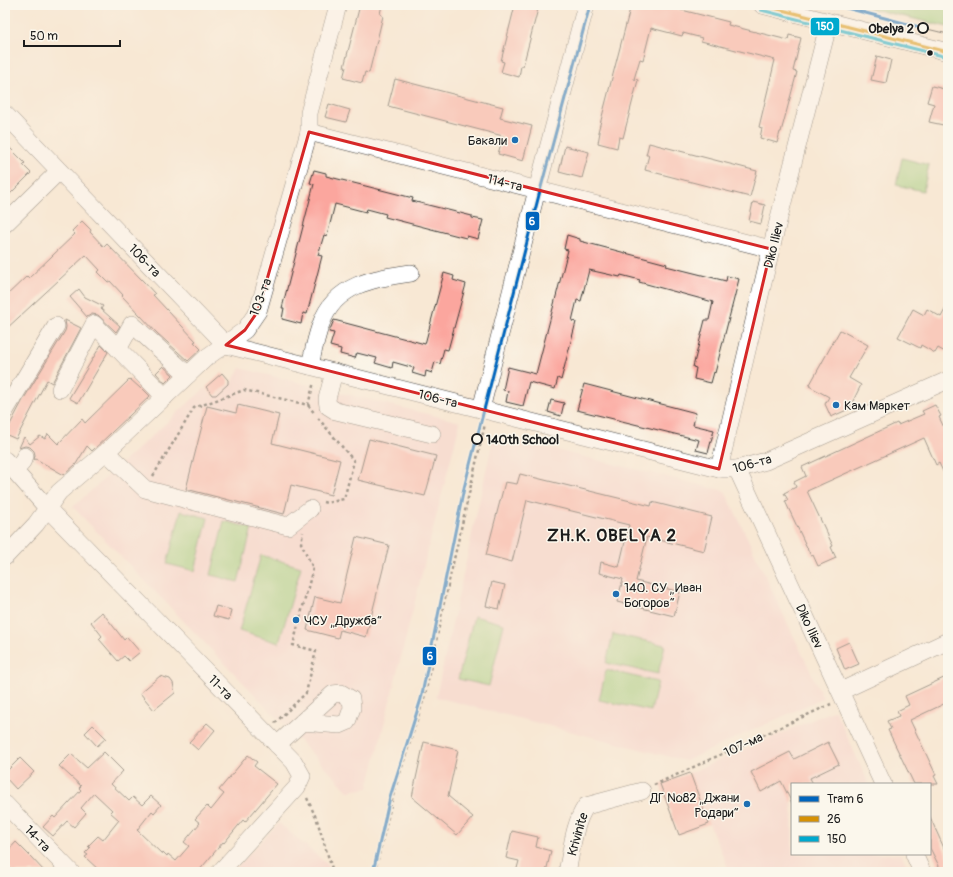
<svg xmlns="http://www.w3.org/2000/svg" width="953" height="877" viewBox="0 0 953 877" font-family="Pangolin,sans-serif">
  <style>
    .built { fill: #f7d0cd }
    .green { fill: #9dce7e; stroke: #5c754d }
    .building { fill: #fba69e }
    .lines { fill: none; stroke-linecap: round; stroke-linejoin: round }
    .minor-casing { stroke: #3d3b38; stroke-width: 18 }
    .path { stroke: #3d3b38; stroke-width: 2.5; stroke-dasharray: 3 3; stroke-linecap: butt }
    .minor { stroke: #fff; stroke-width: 17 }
    .tram { stroke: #1c1c1c; stroke-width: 1 }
    .bus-1-casing { stroke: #fbf7ec; stroke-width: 6 }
    .bus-2-casing { stroke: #fbf7ec; stroke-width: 6 }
    .bus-1 { stroke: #d69104; stroke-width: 3 }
    .bus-2 { stroke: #00a9ce; stroke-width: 3 }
    .tram-1-casing { stroke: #fbf7ec; stroke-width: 6 }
    .tram-1 { stroke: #0065bd; stroke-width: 3 }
    .marked { fill: none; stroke: #d62828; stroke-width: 3; stroke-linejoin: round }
    .stop-dot { fill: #fbf7ec; stroke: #1c1c1c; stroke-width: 2 }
    .bus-dot { fill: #1c1c1c; stroke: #fbf7ec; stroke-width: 1.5 }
    .poi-dot { fill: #1f6fb2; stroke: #fbf7ec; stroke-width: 1.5 }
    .labels { text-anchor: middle; stroke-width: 3; stroke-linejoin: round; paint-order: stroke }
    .stop-label { font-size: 13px; font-weight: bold; fill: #1c1c1c; stroke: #fbf7ec; text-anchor: end }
    .poi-label { font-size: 13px; fill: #1c1c1c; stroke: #fbf7ec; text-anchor: start }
    .street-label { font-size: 13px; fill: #1c1c1c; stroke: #fbf7ec }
    .district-label { font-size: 17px; font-weight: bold; letter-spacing: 1px; fill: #1c1c1c; stroke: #fbf7ec }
    .line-badge { stroke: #fbf7ec; stroke-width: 1.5 }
    .badge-label { font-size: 11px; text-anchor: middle; font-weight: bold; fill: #fff }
  </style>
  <rect width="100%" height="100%" fill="#fbf7ec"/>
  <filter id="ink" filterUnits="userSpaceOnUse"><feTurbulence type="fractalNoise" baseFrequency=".025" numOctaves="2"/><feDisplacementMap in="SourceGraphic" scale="8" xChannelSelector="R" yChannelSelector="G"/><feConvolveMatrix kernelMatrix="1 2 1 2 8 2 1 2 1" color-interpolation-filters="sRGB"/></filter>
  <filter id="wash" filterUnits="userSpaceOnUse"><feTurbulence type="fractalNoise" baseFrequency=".012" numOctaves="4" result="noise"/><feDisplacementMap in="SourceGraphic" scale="16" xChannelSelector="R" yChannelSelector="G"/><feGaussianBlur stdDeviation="0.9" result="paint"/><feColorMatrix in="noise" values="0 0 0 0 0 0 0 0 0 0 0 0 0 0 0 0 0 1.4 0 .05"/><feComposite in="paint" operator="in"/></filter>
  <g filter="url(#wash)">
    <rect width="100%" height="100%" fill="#f8e8d4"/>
    <g class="built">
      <path d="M240 368 460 422 368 788 348 791 73 507 205 388 214 398 232 382Z"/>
      <path d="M494 435 725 491 823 698 686 761 436 697Z"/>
      <path d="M835 710 869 784H792V854H901L910 872H730L709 824 690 773Z"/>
      <path d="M279 823 328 865 326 872H232Z"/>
    </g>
    <g class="green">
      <path d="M856 5H948V27Z"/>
      <path d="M902 158 929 165 923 191 896 185Z"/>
      <path d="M181 511 208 518 195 571 167 564Z"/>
      <path d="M224 521 252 528 238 582 211 575Z"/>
      <path d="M261 555 301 567 279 643 239 631Z"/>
      <path d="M474 616 504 624 489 686 458 679Z"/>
      <path d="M613 634 665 645 658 674 606 663Z"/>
      <path d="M606 670 658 682 651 711 599 700Z"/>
    </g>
    <g id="blocks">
      <g class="building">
        <path d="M360 5H382L380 14 383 16 369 73 365 72 362 83 343 78 346 67H344Z"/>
        <path d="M515 5H539L523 66H521L519 77 501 72 504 62 501 61Z"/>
        <path d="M631 5H662L729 22 728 25 788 40 789 35 801 38 793 71 797 72 781 132H780L777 143 760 138 762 128 759 127 775 60 701 41 702 38 683 33 682 36 651 28 643 60 640 59 634 79 638 80 623 138 619 137 617 148 598 143 600 132H598Z"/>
        <path d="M877 56 891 60 886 83 871 80Z"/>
        <path d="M395 79 503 107 500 118 532 126 523 161 498 154 503 136 388 106Z"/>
        <path d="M932 86 948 90V126L929 122 934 104 927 102Z"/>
        <path d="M329 104 350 110 346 122 325 117Z"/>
        <path d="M5 143 25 163 23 165 31 173 5 199Z"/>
        <path d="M649 143 757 171 750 197 645 170 649 155H646Z"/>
        <path d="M565 146 589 152 582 178 559 172Z"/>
        <path d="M314 170 326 173V176L413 198 412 201 472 216V218L483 220 478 239 467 236 466 238 385 217 386 214 367 209 366 212 335 204 327 236 324 235 318 255 322 256 307 314 303 313 301 324 282 319 284 308H282L314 184 310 183Z"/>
        <path d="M753 202 765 205 761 224 749 221Z"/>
        <path d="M82 221 91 230 90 232 104 247 107 244 144 282 155 294 153 295 196 341 194 342 201 349 188 361 157 333 122 296 123 295 110 281 108 282 98 272 100 270 86 255 5 330V297L27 276 29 278 75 234 72 231Z"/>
        <path d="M567 235 580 239V241L667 264 666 266 726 281 727 276 739 279 715 373 714 372 711 383 694 379 696 368 693 367 705 320H709L713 302 639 282 640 280 621 275 620 277 589 270 581 301 577 300 572 321 576 322 561 380 558 378 555 389 529 382 523 406 506 402 508 391 503 390 508 367 536 374 568 250 564 249Z"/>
        <path d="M444 273 454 276 453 280 466 284 448 350 444 349 440 364 435 362 432 373 426 371 425 377 412 373 414 368 393 362 392 368 375 363 377 358 357 353 355 358 340 354 341 349 330 346 334 333 329 332 334 320 425 344Z"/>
        <path d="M79 289 85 297 103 306 101 309 120 326 116 332 98 315 92 314 87 317 70 297Z"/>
        <path d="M948 304V347L945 352 938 348 935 353 921 345 920 348 898 337 913 309 924 315 927 309 941 317Z"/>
        <path d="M65 320 81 328 52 383 47 380 16 439 5 434 23 400 65 331 66 327Z"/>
        <path d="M840 330 868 345 849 378 861 385 849 409 831 417 825 404 829 397 809 386Z"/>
        <path d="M101 345 108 352 78 403 69 398Z"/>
        <path d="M163 366 173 375 165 383 156 373Z"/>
        <path d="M222 373 228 380V384L216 395H212L206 387Z"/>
        <path d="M130 379 140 388 141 387 150 396 92 451 87 446 76 464 64 475 36 459 34 460 35 455 34 451 30 447 25 446 19 448 24 437 30 444 40 436 45 439 48 434 58 444 82 419 85 423Z"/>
        <path d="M584 384 696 413 693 425 714 430 708 453 696 450 699 440 577 410Z"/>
        <path d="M551 400 564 403 561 416 548 412Z"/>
        <path d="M238 405 279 415 272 443 340 460 331 495 291 485 284 514 186 489 207 406 236 413Z"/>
        <path d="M935 405 941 416 939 417 948 436V482L939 463 936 465 924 438 807 491 833 546 831 547 836 558 818 566 813 555 811 556 785 501 788 500 784 493 796 487 794 482 806 476 802 467 897 423 898 425 924 414 922 411Z"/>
        <path d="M369 439 436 456 425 496 358 480Z"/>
        <path d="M520 474 651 506 652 502 712 517 704 551 647 537 636 581 680 592 674 616 617 602 623 579 599 573 601 562 619 567 629 525 527 500 512 562 486 555 505 482 517 484Z"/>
        <path d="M356 537 389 545 366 637 340 630 338 638 307 630 315 597 340 603Z"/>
        <path d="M492 582 505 585 499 609 486 606Z"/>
        <path d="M216 606 231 610 229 620 213 616Z"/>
        <path d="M102 612 124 640 127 637 140 652 129 661 124 656 118 661 99 639 102 636 91 622Z"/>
        <path d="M849 642 859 664 845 670 836 648Z"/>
        <path d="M160 676 170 679 173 683 175 693 154 710 140 693Z"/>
        <path d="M948 676V702L910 720 936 775 934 776 938 784H914L888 730 891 729 887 721 899 716 897 711 909 705 905 696Z"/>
        <path d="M207 723 215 730 198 750 189 742Z"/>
        <path d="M93 725 106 738 97 746 85 733Z"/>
        <path d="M424 742 458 750 448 796 473 817 457 835 412 797Z"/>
        <path d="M828 742 839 764 810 778 813 784H792V803L781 781 761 792 751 772 790 752 794 759Z"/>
        <path d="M104 752 123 771 111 784 129 801 133 797 142 805 151 796 161 805 154 813 152 811 137 830 162 854 163 852 167 856 168 854 176 861 189 846 184 842 200 823 195 819 207 806 211 810 224 794 219 790 248 755 257 762 254 766 277 784 245 822 243 820 224 843 223 842 198 872H101L85 857 88 855 85 853 90 848 88 846 98 836 103 840 119 820 110 812 112 810 94 793 81 808 86 813 74 827 67 821 53 836 43 827 53 816 55 818 81 790 79 788 81 786 59 766 71 754 87 768Z"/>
        <path d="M20 758 34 772 16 789 5 777V773Z"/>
        <path d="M690 773 709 824 679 835 660 784Z"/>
        <path d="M930 817 948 857V872H942L930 848Z"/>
        <path d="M512 831 538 837 536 847 551 851 546 872H516L519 861 506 858Z"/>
        <path d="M16 842 30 856 45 872H13L5 864V854Z"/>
      </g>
    </g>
  </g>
  <g filter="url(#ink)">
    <use href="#blocks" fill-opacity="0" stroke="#3d3b38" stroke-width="1"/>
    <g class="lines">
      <g class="minor-casing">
        <g id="minor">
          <path d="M762 5 948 52"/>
          <path d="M5 114 226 345 719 469H737L766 461 948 380"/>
          <path d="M309 132 771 249"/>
          <path d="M5 224 59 171"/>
          <path d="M118 349 132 324 188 375"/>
          <path d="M310 366C313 352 316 337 321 324 335 284 374 278 411 273"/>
          <path d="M334 372 327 399 328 406 336 411 432 434"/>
          <path d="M60 389 94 324 165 397"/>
          <path d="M481 409 537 190 586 5"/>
          <path d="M5 411 56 326"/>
          <path d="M106 452 145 489 288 526 310 509"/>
          <path d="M5 460 48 509 294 762 302 776 297 787 220 872"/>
          <path d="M719 469 771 249 829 22"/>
          <path d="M737 469 883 784"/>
          <path d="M14 470 21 464 25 456"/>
          <path d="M5 557 36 524 59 492 106 452 207 357 245 330 258 311 309 132V113L338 5"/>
          <path d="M841 691 948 641"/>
          <path d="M277 745 333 694 341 693 351 699 352 708 347 722 340 725 302 722"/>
          <path d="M5 804 71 872"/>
          <path d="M914 854 922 872"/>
          <path d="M567 872C572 851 573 825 586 806L642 791"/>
        </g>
      </g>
      <g class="path">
        <path d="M308 405 315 414"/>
        <path d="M318 418 354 461 344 499 327 503 323 502"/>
        <path d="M153 476 194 408 244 390 308 405 314 382"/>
        <path d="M275 723 306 693 316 651 293 645 313 568 301 543 303 532"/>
        <path d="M654 785 831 704"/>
        <path d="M307 798 317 820 333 872"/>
        <path d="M375 872 394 792 425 695 443 607 485 424"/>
      </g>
      <use href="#minor" class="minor"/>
      <path class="tram" d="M923 28 948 34"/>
      <g class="bus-1-casing">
        <path id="bus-1" d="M762 5 948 52"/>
      </g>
      <g class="bus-2-casing">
        <path id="bus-2" d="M761 10 947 57"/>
      </g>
      <use href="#bus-1" class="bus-1"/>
      <use href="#bus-2" class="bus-2"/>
      <g class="tram-1-casing">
        <g id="tram-1">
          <path d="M835 5 923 28"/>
          <path d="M373 872 390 797 421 699 464 488 540 191 590 5"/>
        </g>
      </g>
      <use href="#tram-1" class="tram-1"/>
    </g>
  </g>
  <path d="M0 0H953V877H0ZM309 132 771 249 719 469 226 345 245 330 258 311Z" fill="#f8e8d4" fill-opacity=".55" fill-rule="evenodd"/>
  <path class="marked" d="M309 132 771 249 719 469 226 345 245 330 258 311Z"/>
  <g class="stop-dot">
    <circle cx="923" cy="28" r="5"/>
    <circle cx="477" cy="439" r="5"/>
  </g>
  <circle class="bus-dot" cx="930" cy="53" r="3.5"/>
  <g class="poi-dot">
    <circle cx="515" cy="140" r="4"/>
    <circle cx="836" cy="405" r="4"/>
    <circle cx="616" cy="594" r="4"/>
    <circle cx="296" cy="620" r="4"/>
    <circle cx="747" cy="804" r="4"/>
  </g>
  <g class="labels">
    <g class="stop-label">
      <text x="914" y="33">Obelya 2</text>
      <text x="486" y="444" text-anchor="start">140th School</text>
    </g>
    <g class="poi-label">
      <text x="507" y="145" text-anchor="end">Бакали</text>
      <text x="844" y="410">Кам Маркет</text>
      <text x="624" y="592">140. СУ „Иван<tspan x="624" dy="15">Богоров“</tspan></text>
      <text x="304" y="625">ЧСУ „Дружба“</text>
      <text x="739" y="802" text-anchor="end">ДГ №82 „Джани<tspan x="739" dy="15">Родари“</tspan></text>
    </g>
    <g class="street-label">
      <text transform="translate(505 182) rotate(14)" y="5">114-та</text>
      <text transform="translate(773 245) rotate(-76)" y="5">Diko Iliev</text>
      <text transform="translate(145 260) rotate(46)" y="5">106-та</text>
      <text transform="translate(260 297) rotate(-69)" y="5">103-та</text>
      <text transform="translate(438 398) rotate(14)" y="5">106-та</text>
      <text transform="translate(752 463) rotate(-15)" y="5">106-та</text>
      <text transform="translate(810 626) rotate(65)" y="5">Diko Iliev</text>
      <text transform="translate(221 687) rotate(46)" y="5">11-та</text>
      <text transform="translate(743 744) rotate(-25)" y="5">107-ма</text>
      <text transform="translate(577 834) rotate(-74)" y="5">Krivinite</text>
      <text transform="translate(38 838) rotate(46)" y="5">14-та</text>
    </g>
    <g class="district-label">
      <text x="612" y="541">ZH.K. OBELYA 2</text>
    </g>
  </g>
  <g class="line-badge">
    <rect x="810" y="17" width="30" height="19" rx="4" fill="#00a9ce"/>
    <rect x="525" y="211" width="15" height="20" rx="4" fill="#0065bd"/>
    <rect x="422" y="646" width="15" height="20" rx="4" fill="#0065bd"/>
  </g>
  <g class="badge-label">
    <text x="825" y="30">150</text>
    <text x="532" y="225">6</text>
    <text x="430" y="660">6</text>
  </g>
  <rect width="953" height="877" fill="none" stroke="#fbf7ec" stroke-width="20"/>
  <rect x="791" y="783" width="140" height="72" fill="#fbf7ec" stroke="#a29f99"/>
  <rect x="799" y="796" width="20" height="6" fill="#0065bd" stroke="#a29f99"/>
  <text x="827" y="803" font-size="12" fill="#1c1c1c">Tram 6</text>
  <rect x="799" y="816" width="20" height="6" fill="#d69104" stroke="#a29f99"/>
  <text x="827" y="823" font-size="12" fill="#1c1c1c">26</text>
  <rect x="799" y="836" width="20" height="6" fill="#00a9ce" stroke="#a29f99"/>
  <text x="827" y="843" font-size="12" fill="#1c1c1c">150</text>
  <path d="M24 40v6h96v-6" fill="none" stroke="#1c1c1c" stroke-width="2"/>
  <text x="30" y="40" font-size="12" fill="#1c1c1c" stroke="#fbf7ec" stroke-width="3" paint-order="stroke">50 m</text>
</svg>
